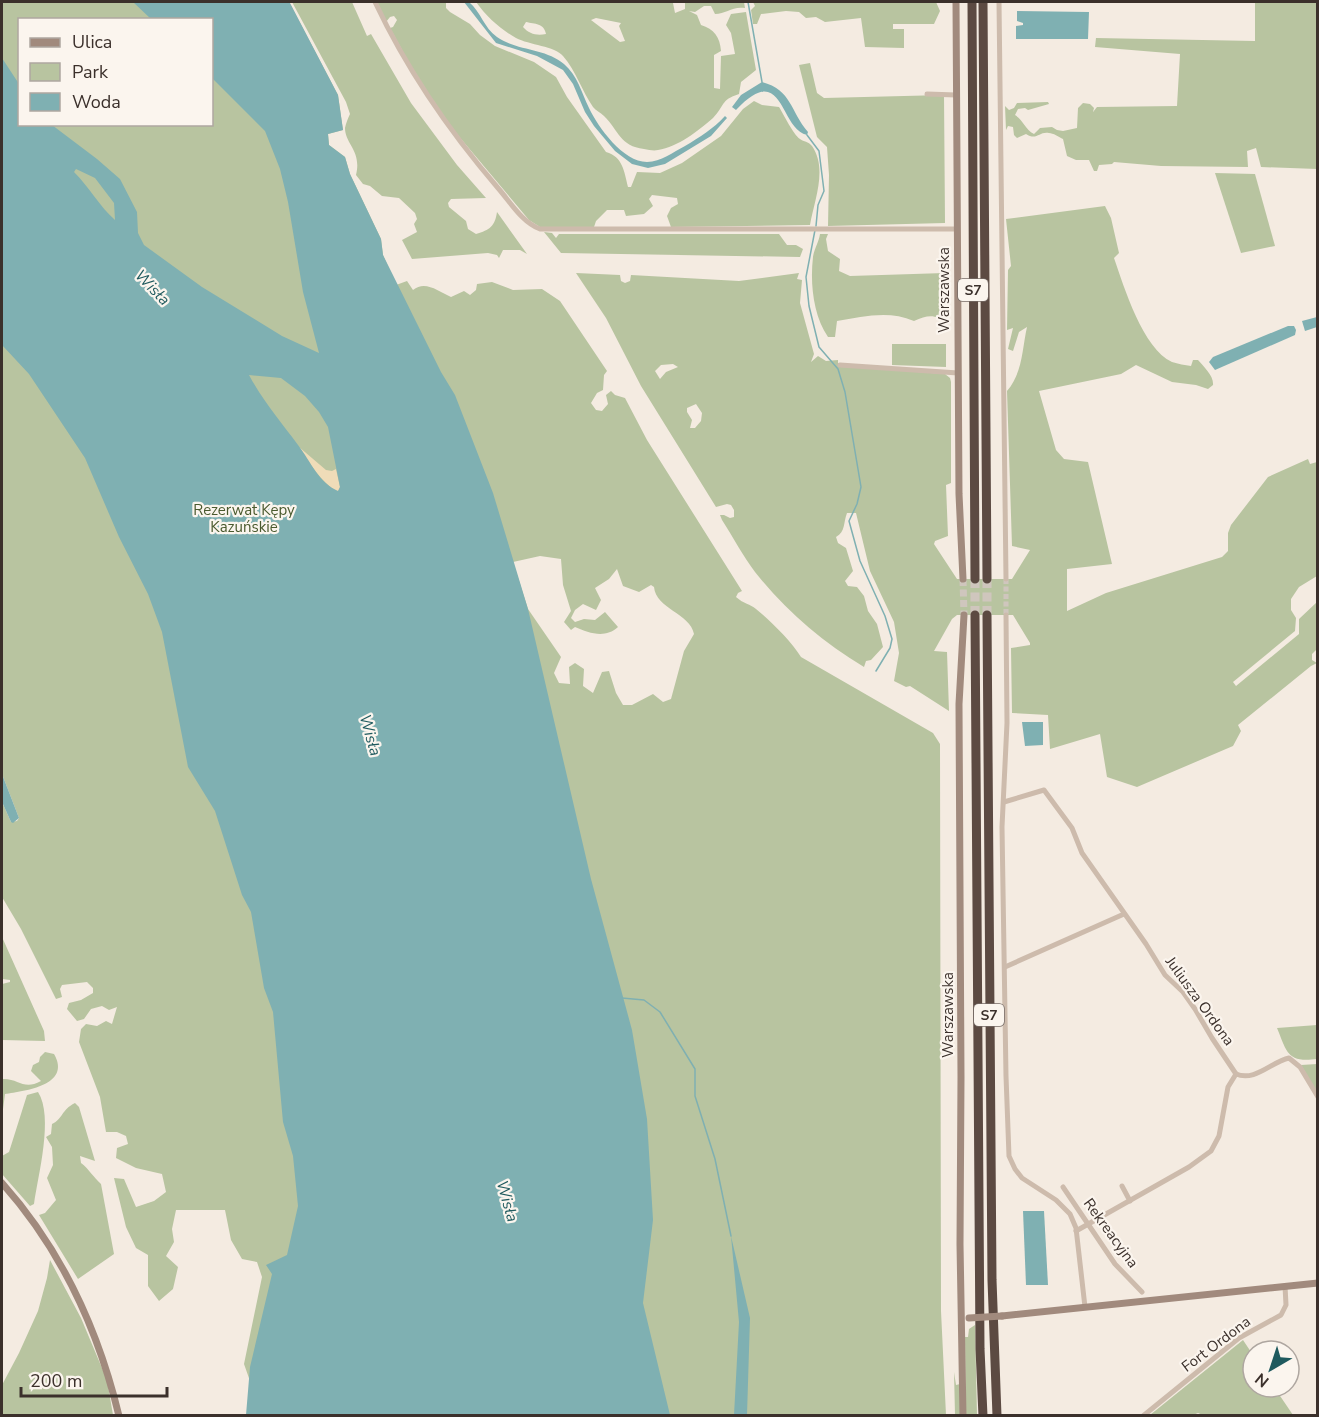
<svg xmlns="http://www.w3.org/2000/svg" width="1319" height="1417" viewBox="0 0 1319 1417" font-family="'Nunito Sans',sans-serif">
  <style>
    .green { fill: #b8c4a0; fill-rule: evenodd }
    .sand { fill: #efdcb8 }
    .water { fill: #7fb0b2; fill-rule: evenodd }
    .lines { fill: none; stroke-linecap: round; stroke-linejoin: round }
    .stream { stroke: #7fb0b2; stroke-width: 1.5 }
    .street-tunnel { stroke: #cfc6bd; stroke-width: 5; stroke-dasharray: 5 2.5; stroke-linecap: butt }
    .secondary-tunnel { stroke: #cfc6bd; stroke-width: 7; stroke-dasharray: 7 3.5; stroke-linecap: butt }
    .highway-tunnel { stroke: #cfc6bd; stroke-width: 9; stroke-dasharray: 9 4.5; stroke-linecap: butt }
    .street { stroke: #cdbbac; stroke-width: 5 }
    .secondary { stroke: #a18a7d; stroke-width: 7 }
    .highway { stroke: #5c4a42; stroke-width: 9 }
    .secondary-bridge { stroke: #a18a7d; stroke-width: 7 }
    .labels { text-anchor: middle; stroke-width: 4.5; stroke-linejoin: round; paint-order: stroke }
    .shield { fill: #fbf5ee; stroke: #756b66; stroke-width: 1.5 }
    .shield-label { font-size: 14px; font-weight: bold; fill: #3b302b }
    .street-label { font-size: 15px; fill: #3b302b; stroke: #fbf5ee }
    .park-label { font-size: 15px; fill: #4a5a2e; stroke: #fbf5ee }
    .water-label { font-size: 16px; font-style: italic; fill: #1f5a5e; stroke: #fbf5ee }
  </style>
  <rect width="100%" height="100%" fill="#f4ebe1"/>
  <g class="green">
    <path d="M2 2H289L338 95 343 130 328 134 329 145 345 157 350 174 381 239 383 255 396 285 407 281 413 290C425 280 438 291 451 297L464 291 470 295 476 290 477 284 492 282 513 290 542 289 560 301 607 371 604 375 603 390 597 393 591 403 596 410 602 411 608 404 606 395 611 391 615 395 625 398 647 440 742 591 738 593 736 597C744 604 750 604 756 609 770 620 792 642 801 657L933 733 940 744 941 1311 946 1415H262L244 1364 262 1277 257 1262 242 1259 231 1240 225 1210H176L172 1229 174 1242 166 1256 178 1267 173 1289 159 1301 148 1286V1255L136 1248 126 1227 114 1178 124 1179 136 1207 154 1201 166 1192 162 1174 136 1168 116 1158 117 1148 128 1144 126 1136 117 1132H106L100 1097 79 1042 81 1029 86 1024 97 1026 106 1021 112 1024 117 1007 109 1010 102 1006 91 1009 84 1019 77 1021 67 1009 69 1003 81 1000 93 993V988L87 982 62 985 60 989 62 997 56 999 21 929 2 897V802L11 822 17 821 19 818 2 774ZM20 20H212V124H20ZM540 556 561 559 563 585 571 611 564 622 571 630 575 627C589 633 605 639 618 627L605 612 595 620 584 619 575 622 571 618 575 610 583 604 596 610 601 600 595 588 609 579 617 569 623 586 639 592 651 585 654 587C656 609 690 613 694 634L684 651 671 699 663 702 653 694 632 705H623L616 693 609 671 602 672 593 693 583 686 584 669 575 663 569 667 570 684 559 683 554 673 561 657 528 609 513 562Z"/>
    <path d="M292 2H352L367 36 371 34 411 103 457 165 486 198 451 199 448 203 449 207 466 221 468 229 476 234C490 230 495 226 497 212L527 254 520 250H503L499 258 497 255 488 253 412 259 402 240 417 232 414 224 417 219 415 213 399 198 382 196 370 186 363 184 356 175C362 151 345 144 345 128 346 123 348 118 350 114L346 102Z"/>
    <path d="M377 2H446V8L450 12 470 24 480 35 495 46 534 62 556 77 567 97 606 152C623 157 624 171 628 187H631L637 172 660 173 682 163 721 136 743 109 754 101 762 105 779 107C784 115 793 134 800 139 804 142 808 141 812 146 828 169 814 201 810 225L671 227 667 216 671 208 678 204 677 198 652 195 649 199 653 206 644 214 626 216 624 210H607L596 221 594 227H540L529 220 446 121 413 70 390 28 393 27 397 20 394 16 390 17 386 22Z"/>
    <path d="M476 2H676L673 3 675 13 685 9V2H744L745 8C732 6 726 14 715 14L711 6H704L695 12 689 11 697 15 701 25C714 29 720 37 721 51L714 55V88L720 89 721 56 735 54 731 33 726 25 731 14 746 12 756 70 741 82 739 94C720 100 725 106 713 118 698 131 678 147 658 150 654 151 649 150 644 149 620 146 619 131 604 116 600 112 596 111 593 107 582 91 576 71 563 56 555 46 529 45 516 38 500 29 487 17 476 2ZM596 18 621 23 619 26 625 41 620 42 591 20ZM526 22C535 24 544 23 546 34 537 36 529 34 523 27Z"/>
    <path d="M753 2H936L940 11 934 24H893V29H904V48L865 47 861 18 825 22 816 17 806 18 799 12 786 11 761 14 757 24H753L751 10 755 6Z"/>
    <path d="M1255 2H1317V169L1261 167 1256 148 1247 151 1248 167 1161 166 1114 162 1112 164 1099 165 1097 171H1094L1089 160H1076L1067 156 1063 139C1059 137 1053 133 1049 133 1039 131 1037 141 1026 134L1017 138 1014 135 1013 127 1008 126 1006 130 1005 106 1009 110 1014 108 1017 103 1048 102 1049 104 1028 110 1025 108 1018 109 1015 115C1023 120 1025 129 1034 134L1040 128 1052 127 1057 130 1063 131 1077 128 1078 108 1083 103 1090 104 1094 108 1093 112 1097 107 1177 106 1180 54 1095 47 1096 38 1255 41Z"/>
    <path d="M810 63 817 93 824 98 944 95 945 223 828 226 829 175 827 147 817 137 799 65Z"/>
    <path d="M1215 173 1255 174 1275 246 1241 253Z"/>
    <path d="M1105 206 1111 218 1119 253 1114 258C1124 287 1143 349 1172 362 1178 364 1185 365 1191 366L1193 360H1198C1204 367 1214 376 1213 385L1208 389 1196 385 1172 382 1136 365 1121 374 1039 391 1056 450 1064 459 1088 462 1112 564 1067 569V611L1106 593 1222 557 1228 551V533L1231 525 1268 477 1308 459 1310 464 1317 462V576L1299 587 1291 599V610L1296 618 1295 631 1233 682 1236 686 1299 634V619L1317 602V649L1312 654V660L1317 663 1311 666 1238 725 1241 731 1233 746 1137 787 1107 777 1100 734 1050 749 1048 715 1012 713 1011 648 1030 645V643L1013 615H957L952 619 934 651 947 652 949 711 910 686 906 687 894 681 899 653 894 622 870 571 856 513H847C843 523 846 531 836 537L838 543 846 548 853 571 845 581 848 586 857 587 864 596 868 611 877 624 883 647 871 660 866 661 864 667C821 641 786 611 755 572 743 556 733 537 722 520L720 515H724L730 518 734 517V510L731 505 727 504 716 507 641 386 606 318 576 273 620 275 621 281 625 283 630 281 631 275 739 281 799 273 797 279 802 280 800 303 814 354 811 362 818 356 826 361 838 360V366L945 374 950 378 951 382V483L946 485 948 536 935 541 934 544 957 579H1012L1030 550 1012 546 1007 391C1023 372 1022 349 1027 327L1019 332 1013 351 1008 349 1013 328 1007 330 1008 270 1011 266 1006 219ZM673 364 678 367 666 372 660 379 655 371 661 365ZM696 404 702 413 701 421 695 428H690L692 420 687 412V408Z"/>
    <path d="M544 232 552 233 556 238 559 234H779L787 245H796L803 249 800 257 561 253Z"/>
    <path d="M820 234H828L826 239 828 251 840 259 839 271 850 276 945 273 946 325C936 313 928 315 914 321 888 310 863 317 837 321L835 337H828C813 315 810 283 813 257 814 249 819 242 820 234Z"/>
    <path d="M892 344H946V367L892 365Z"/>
    <path d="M2 937 44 1031 45 1041 2 1040V984L10 982V980L2 979Z"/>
    <path d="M1317 1025V1059C1287 1063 1287 1052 1277 1028Z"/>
    <path d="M45 1052 54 1054C72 1085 25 1091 5 1094L2 1117V1079C19 1078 23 1091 41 1081L31 1071 33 1065 39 1062 40 1057Z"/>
    <path d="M1317 1064V1093L1301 1065Z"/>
    <path d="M38 1092C54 1117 38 1175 34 1204L30 1206 2 1174V1156L9 1152 27 1095Z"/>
    <path d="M75 1103 79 1107 95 1161 80 1156 81 1163C89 1169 93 1177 101 1184L114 1254 78 1279 39 1215 45 1213 56 1200 47 1178 53 1165 52 1147 46 1137 51 1134 52 1124C63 1119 61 1110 75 1103Z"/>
    <path d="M50 1260 81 1318 107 1380 113 1415H2V1385L19 1353 38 1311 47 1278Z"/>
    <path d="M975 1325 977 1415H966L965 1337H968L969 1329Z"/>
    <path d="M1243 1340 1253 1355V1387H1274L1293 1415 1205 1416 1198 1413 1193 1415H1150Z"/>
    <path d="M954 1372 956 1385 960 1384V1415H955Z"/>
  </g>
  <path class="sand" d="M299 447 326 470 332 471 336 469 340 487 338 492C320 482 310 463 299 447Z"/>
  <g class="water">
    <path d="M133 2H289L290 3 338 95 343 130 328 134 329 145 345 157 350 174 381 239 383 255 441 372 455 395 493 493 528 609 591 879 632 1030 647 1119 653 1220 643 1303 670 1415H246L250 1367 272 1274 266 1265 287 1255 298 1206 293 1156 283 1122 273 1012 264 988 251 912 242 895 215 811 188 767 162 632 148 594 119 537 85 458 29 374 2 345V23V58L19 84 20 124 52 125 97 159 120 179 137 212 138 233 144 245 202 287 282 336 319 353 303 292 288 202 280 169 265 131 212 78V20L151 19ZM76 169 95 178 114 203 115 220C100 207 89 187 74 172ZM249 375 281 378 305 396 319 412 328 427 340 487 338 491C319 483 311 462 298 445 281 422 263 401 249 375Z"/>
    <path d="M464 2H469C481 12 484 28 497 37 517 51 546 48 564 64 578 76 581 92 589 108 598 127 623 162 647 162 661 162 673 152 685 146 700 137 713 129 725 116L727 118 711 136 665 164 648 168 632 164 615 151 594 126 585 112 573 84 563 70 537 56 496 43Z"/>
    <path d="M1017 11 1089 12 1088 39H1016V26L1023 25V23L1017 21Z"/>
    <path d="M762 82C792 90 790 111 808 132L807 135C779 129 784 59 736 110L732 107 741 95Z"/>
    <path d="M1317 317V327L1305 331 1302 321Z"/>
    <path d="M1288 326H1294L1296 330 1295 335 1215 370 1209 362 1213 357Z"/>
    <path d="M1022 722H1043V745L1025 746Z"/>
    <path d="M2 774 19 818 13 823 11 822 2 802Z"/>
    <path d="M1023 1211H1044L1048 1285H1026Z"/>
    <path d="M731 1236 750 1318 747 1415H734L739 1322Z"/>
  </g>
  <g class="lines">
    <g class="stream">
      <path d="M748 2 762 82"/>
      <path d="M807 135 819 151 824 191 818 205 816 226"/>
      <path d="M815 230 806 277 809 306 819 347 838 369 845 392 861 487 857 504 849 521 860 561 885 616 892 639 890 648 876 671"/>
      <path d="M622 998 644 1000 660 1012 695 1069V1096L715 1159 731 1236"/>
    </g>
    <path class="street-tunnel" d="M1006 579V615"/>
    <path class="secondary-tunnel" d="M963 579 964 615"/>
    <g class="highway-tunnel">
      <path d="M975 579V615"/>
      <path d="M987 615V579"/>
    </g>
    <g class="street">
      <path d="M375 2C407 70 449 131 498 188 511 203 522 222 540 229H957"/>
      <path d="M999 2 1006 579"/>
      <path d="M927 94 956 95"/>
      <path d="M840 365 958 373"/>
      <path d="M1006 615 1007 723 1002 827 1006 1076 1009 1156 1015 1169 1022 1178 1056 1200 1070 1214 1076 1228 1085 1307"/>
      <path d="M1004 802 1044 790 1072 828 1082 853 1146 944 1165 975 1183 992 1195 1009 1212 1038 1236 1074"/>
      <path d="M1005 967 1124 914"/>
      <path d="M1236 1074C1255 1082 1271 1062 1289 1058L1300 1067 1318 1097"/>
      <path d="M1122 1186 1130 1201"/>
      <path d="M1063 1187 1115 1264 1142 1292"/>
      <path d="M1076 1231 1189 1167 1211 1151 1219 1136 1228 1087 1236 1074"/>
      <path d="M1143 1416 1239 1338 1281 1315 1286 1305 1285 1286"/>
    </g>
    <g class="secondary">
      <path d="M956 2 959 494 963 579"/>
      <path d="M2 1183C61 1249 98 1329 119 1416"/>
      <path d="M1002 1316 1318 1283"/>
      <path d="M963 1416 960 1244 961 1077 959 704 964 615"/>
    </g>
    <g class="highway">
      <path d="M972 2 975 579"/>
      <path d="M983 2 987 579"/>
      <path d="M975 615 980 1349 983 1416"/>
      <path d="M987 615 992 1280 997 1416"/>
    </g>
    <path class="secondary-bridge" d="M969 1318 1002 1316"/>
  </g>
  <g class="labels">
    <g class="shield">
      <rect x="958" y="279" width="30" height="22" rx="4.5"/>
      <rect x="974" y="1004" width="30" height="22" rx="4.5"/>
    </g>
    <g class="shield-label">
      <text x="973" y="295">S7</text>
      <text x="989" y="1020">S7</text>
    </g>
    <g class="street-label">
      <text transform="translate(944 290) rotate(-90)" y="5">Warszawska</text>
      <text transform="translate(1200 1001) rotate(54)" y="5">Juliusza Ordona</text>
      <text transform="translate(948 1015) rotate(-90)" y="5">Warszawska</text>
      <text transform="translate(1111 1233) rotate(54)" y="5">Rekreacyjna</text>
      <text transform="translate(1216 1344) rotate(-37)" y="5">Fort Ordona</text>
    </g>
    <g class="park-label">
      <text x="244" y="515">Rezerwat Kępy<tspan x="244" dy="17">Kazuńskie</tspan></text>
    </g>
    <g class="water-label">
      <text transform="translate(153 287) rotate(46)" y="6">Wisła</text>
      <text transform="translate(371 735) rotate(74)" y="6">Wisła</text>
      <text transform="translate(508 1201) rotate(74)" y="6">Wisła</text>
    </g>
  </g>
  <rect width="1319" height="1417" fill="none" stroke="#3b302b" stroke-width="6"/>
  <rect x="18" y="18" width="195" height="108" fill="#fbf5ee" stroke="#aea6a0" stroke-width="1.5"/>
  <rect x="30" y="38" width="30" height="9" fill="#a18a7d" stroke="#aea6a0" stroke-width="1.5"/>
  <text x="72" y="48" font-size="18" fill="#3b302b">Ulica</text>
  <rect x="30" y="63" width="30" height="18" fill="#b8c4a0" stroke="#aea6a0" stroke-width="1.5"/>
  <text x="72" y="78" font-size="18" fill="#3b302b">Park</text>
  <rect x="30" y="93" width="30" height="18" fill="#7fb0b2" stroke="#aea6a0" stroke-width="1.5"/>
  <text x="72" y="108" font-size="18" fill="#3b302b">Woda</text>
  <g transform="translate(1271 1369) rotate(219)"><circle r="28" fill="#fbf5ee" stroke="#aea6a0" stroke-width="1.5"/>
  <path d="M0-4.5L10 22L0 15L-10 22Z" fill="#1f5a5e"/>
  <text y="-9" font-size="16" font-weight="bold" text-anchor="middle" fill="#3b302b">N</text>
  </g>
  <path d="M21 1387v9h146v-9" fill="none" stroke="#3b302b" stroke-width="3"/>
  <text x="30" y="1387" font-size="18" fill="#3b302b" stroke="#fbf5ee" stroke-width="4.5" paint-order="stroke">200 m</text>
</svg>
